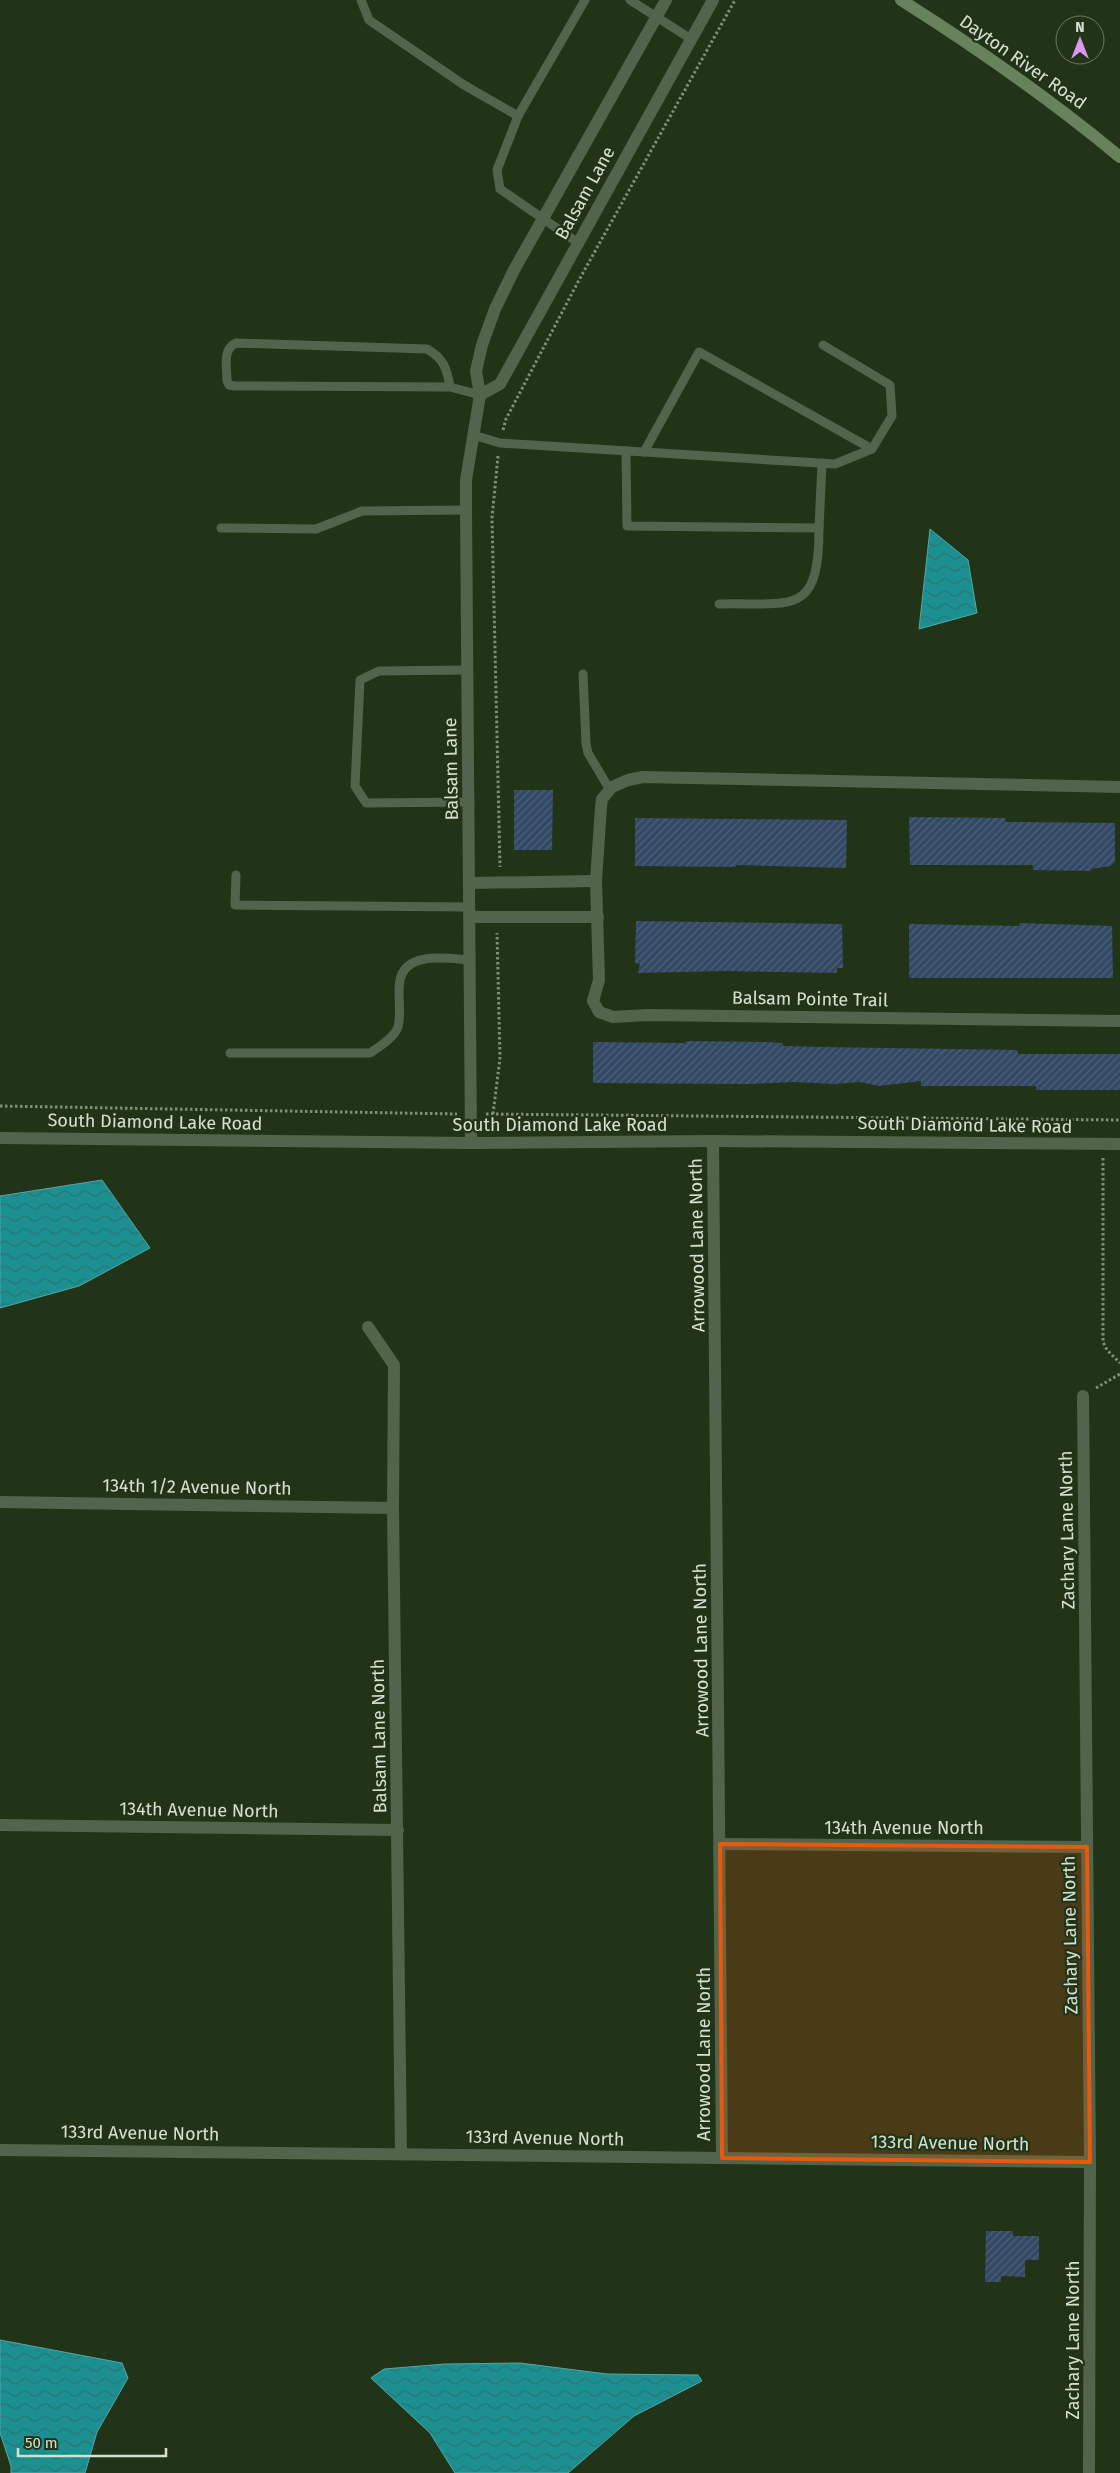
<svg xmlns="http://www.w3.org/2000/svg" width="1120" height="2473" viewBox="0 0 1120 2473" font-family="'Fira Sans',sans-serif">
  <style>
    .water { fill: url(#water-waves); stroke: #54a8a4 }
    .building { fill: url(#building-hatch) }
    .lines { fill: none; stroke-linecap: round; stroke-linejoin: round }
    .path { stroke: #808f79; stroke-width: 3; stroke-dasharray: 2.5 2.5; stroke-linecap: butt }
    .service { stroke: #53644c; stroke-width: 9 }
    .minor { stroke: #53644c; stroke-width: 12 }
    .tertiary { stroke: #53644c; stroke-width: 12 }
    .secondary { stroke: #67825c; stroke-width: 12 }
    .marked { fill: #e8590c; fill-opacity: 0.2; stroke: #e8590c; stroke-width: 4; stroke-linejoin: round }
    .labels { text-anchor: middle; stroke-width: 4.5; stroke-linejoin: round; paint-order: stroke }
    .street-label { font-size: 18px; fill: #d5e1d0; stroke: #213418 }
  </style>
  <defs>
    <pattern id="water-waves" width="16" height="10" patternUnits="userSpaceOnUse" patternTransform="scale(1.25)"><rect width="16" height="10" fill="#1c9091"/><path d="M0 5q4-4 8 0t8 0" fill="none" stroke="#297574"/></pattern>
    <pattern id="building-hatch" width="6" height="6" patternUnits="userSpaceOnUse" patternTransform="scale(1.25)"><rect width="6" height="6" fill="#334864"/><path d="M-1 1l2-2M0 6l6-6M5 7l2-2" fill="none" stroke="#506279"/></pattern>
  </defs>
  <rect width="100%" height="100%" fill="#213418"/>
  <g class="water">
    <path d="M930 529 968 560 977 613 919 629Z"/>
    <path d="M102 1180 150 1248 79 1286 0 1308V1196Z"/>
    <path d="M0 2340 122 2363 128 2378 97 2432 85 2473H11V2466L0 2433Z"/>
    <path d="M520 2363 607 2374 698 2375 702 2381 634 2416 568 2473H455L430 2433 371 2378 384 2369 445 2364Z"/>
  </g>
  <g class="building">
    <path d="M514 790H553L552 850H514Z"/>
    <path d="M909 817 1005 818 1006 822 1115 823V862L1111 866 1091 869V871L1033 870V865H910Z"/>
    <path d="M635 818 847 820 846 868 736 865V867L635 866Z"/>
    <path d="M636 921 842 924 843 968H837V973L725 971 638 973 640 964 635 963Z"/>
    <path d="M1020 923 1112 926 1113 978H909V924L1019 926Z"/>
    <path d="M686 1041 767 1042 783 1043V1046L823 1047 1017 1050 1018 1054H1120V1090H1036V1086H921V1081L879 1086 860 1082 834 1084 793 1082 749 1084 593 1083V1042L686 1043Z"/>
    <path d="M986 2231H1013V2236H1039V2260H1025V2277L1001 2276V2282H985Z"/>
  </g>
  <g class="lines">
    <g class="path">
      <path d="M503 430 506 419 579 280 735 0"/>
      <path d="M498 456 492 518 500 867"/>
      <path d="M0 1106 457 1114"/>
      <path d="M486 1114 1120 1120"/>
      <path d="M493 1114 500 1058 497 933"/>
      <path d="M1103 1158V1342L1107 1350 1120 1363"/>
      <path d="M1096 1388 1120 1374"/>
    </g>
    <g class="service">
      <path d="M361 0 369 20 464 85 518 116"/>
      <path d="M630 0 691 39"/>
      <path d="M577 242 500 189 497 170 518 116 585 0"/>
      <path d="M450 387C447 368 443 358 427 349L236 343C222 349 227 368 227 381L229 385 235 386 450 387 480 395"/>
      <path d="M473 435 500 443 835 464 872 449 892 416 890 385 823 345"/>
      <path d="M626 451 627 526 819 528 822 463"/>
      <path d="M644 452 699 352 872 449"/>
      <path d="M221 528 316 529 362 511 466 510"/>
      <path d="M719 604C792 602 819 618 819 528"/>
      <path d="M467 670 379 671 360 680 355 786 366 803 470 802"/>
      <path d="M583 674 586 744 588 753 610 790"/>
      <path d="M236 875 235 905 470 907"/>
      <path d="M230 1053H370C379 1047 394 1038 398 1027 402 1012 397 995 400 980 406 950 450 959 471 960"/>
    </g>
    <g class="minor">
      <path d="M480 395 500 384 713 0"/>
      <path d="M1120 787 643 777 628 780 612 787 602 799 601 807 596 881 599 980 593 1001 599 1012 613 1017 647 1015 1120 1021"/>
      <path d="M470 883 596 881"/>
      <path d="M470 917H598"/>
      <path d="M713 1141 722 2158"/>
      <path d="M471 1143 466 510V480L480 395 476 371 482 345 495 309 514 270 666 0"/>
      <path d="M368 1327 394 1365 393 1508 401 2153"/>
      <path d="M1083 1396 1090 2162 1089 2473"/>
      <path d="M0 1502 393 1508"/>
      <path d="M0 1825 398 1830"/>
      <path d="M720 1844 1087 1847"/>
      <path d="M0 2150 1090 2162"/>
    </g>
    <path class="tertiary" d="M0 1138 471 1143 713 1141 1120 1144"/>
    <path class="secondary" d="M901 0C977 48 1051 100 1120 157"/>
  </g>
  <path class="marked" d="M720 1844 1087 1847 1090 2162 722 2158Z"/>
  <g class="labels">
    <g class="street-label">
      <text transform="translate(1023 62) rotate(35)" y="6">Dayton River Road</text>
      <text transform="translate(585 193) rotate(-61)" y="6">Balsam Lane</text>
      <text transform="translate(451 769) rotate(-91)" y="6">Balsam Lane</text>
      <text transform="translate(810 999) rotate(1)" y="6">Balsam Pointe Trail</text>
      <text transform="translate(155 1122) rotate(1)" y="6">South Diamond Lake Road</text>
      <text x="560" y="1131">South Diamond Lake Road</text>
      <text transform="translate(965 1125) rotate(1)" y="6">South Diamond Lake Road</text>
      <text transform="translate(697 1245) rotate(-91)" y="6">Arrowood Lane North</text>
      <text transform="translate(197 1487) rotate(1)" y="6">134th 1/2 Avenue North</text>
      <text transform="translate(1067 1530) rotate(-91)" y="6">Zachary Lane North</text>
      <text transform="translate(701 1650) rotate(-91)" y="6">Arrowood Lane North</text>
      <text transform="translate(379 1736) rotate(-91)" y="6">Balsam Lane North</text>
      <text transform="translate(199 1810) rotate(1)" y="6">134th Avenue North</text>
      <text x="904" y="1834">134th Avenue North</text>
      <text transform="translate(1070 1935) rotate(-91)" y="6">Zachary Lane North</text>
      <text transform="translate(704 2054) rotate(-90)" y="6">Arrowood Lane North</text>
      <text transform="translate(140 2133) rotate(1)" y="6">133rd Avenue North</text>
      <text transform="translate(545 2138) rotate(1)" y="6">133rd Avenue North</text>
      <text transform="translate(950 2143) rotate(1)" y="6">133rd Avenue North</text>
      <text transform="translate(1073 2340) rotate(-90)" y="6">Zachary Lane North</text>
    </g>
  </g>
  <g transform="translate(1080 40)"><circle r="24" fill="#213418" stroke="#697962"/>
  <path d="M0-4L9 19L0 12L-9 19Z" fill="#db99f5"/>
  <text y="-8" font-size="14" font-weight="bold" text-anchor="middle" fill="#d5e1d0">N</text>
  </g>
  <path d="M18 2448v8h148v-8" fill="none" stroke="#d5e1d0" stroke-width="2.5"/>
  <text x="25" y="2448" font-size="15" fill="#d5e1d0" stroke="#213418" stroke-width="4" paint-order="stroke">50 m</text>
</svg>
